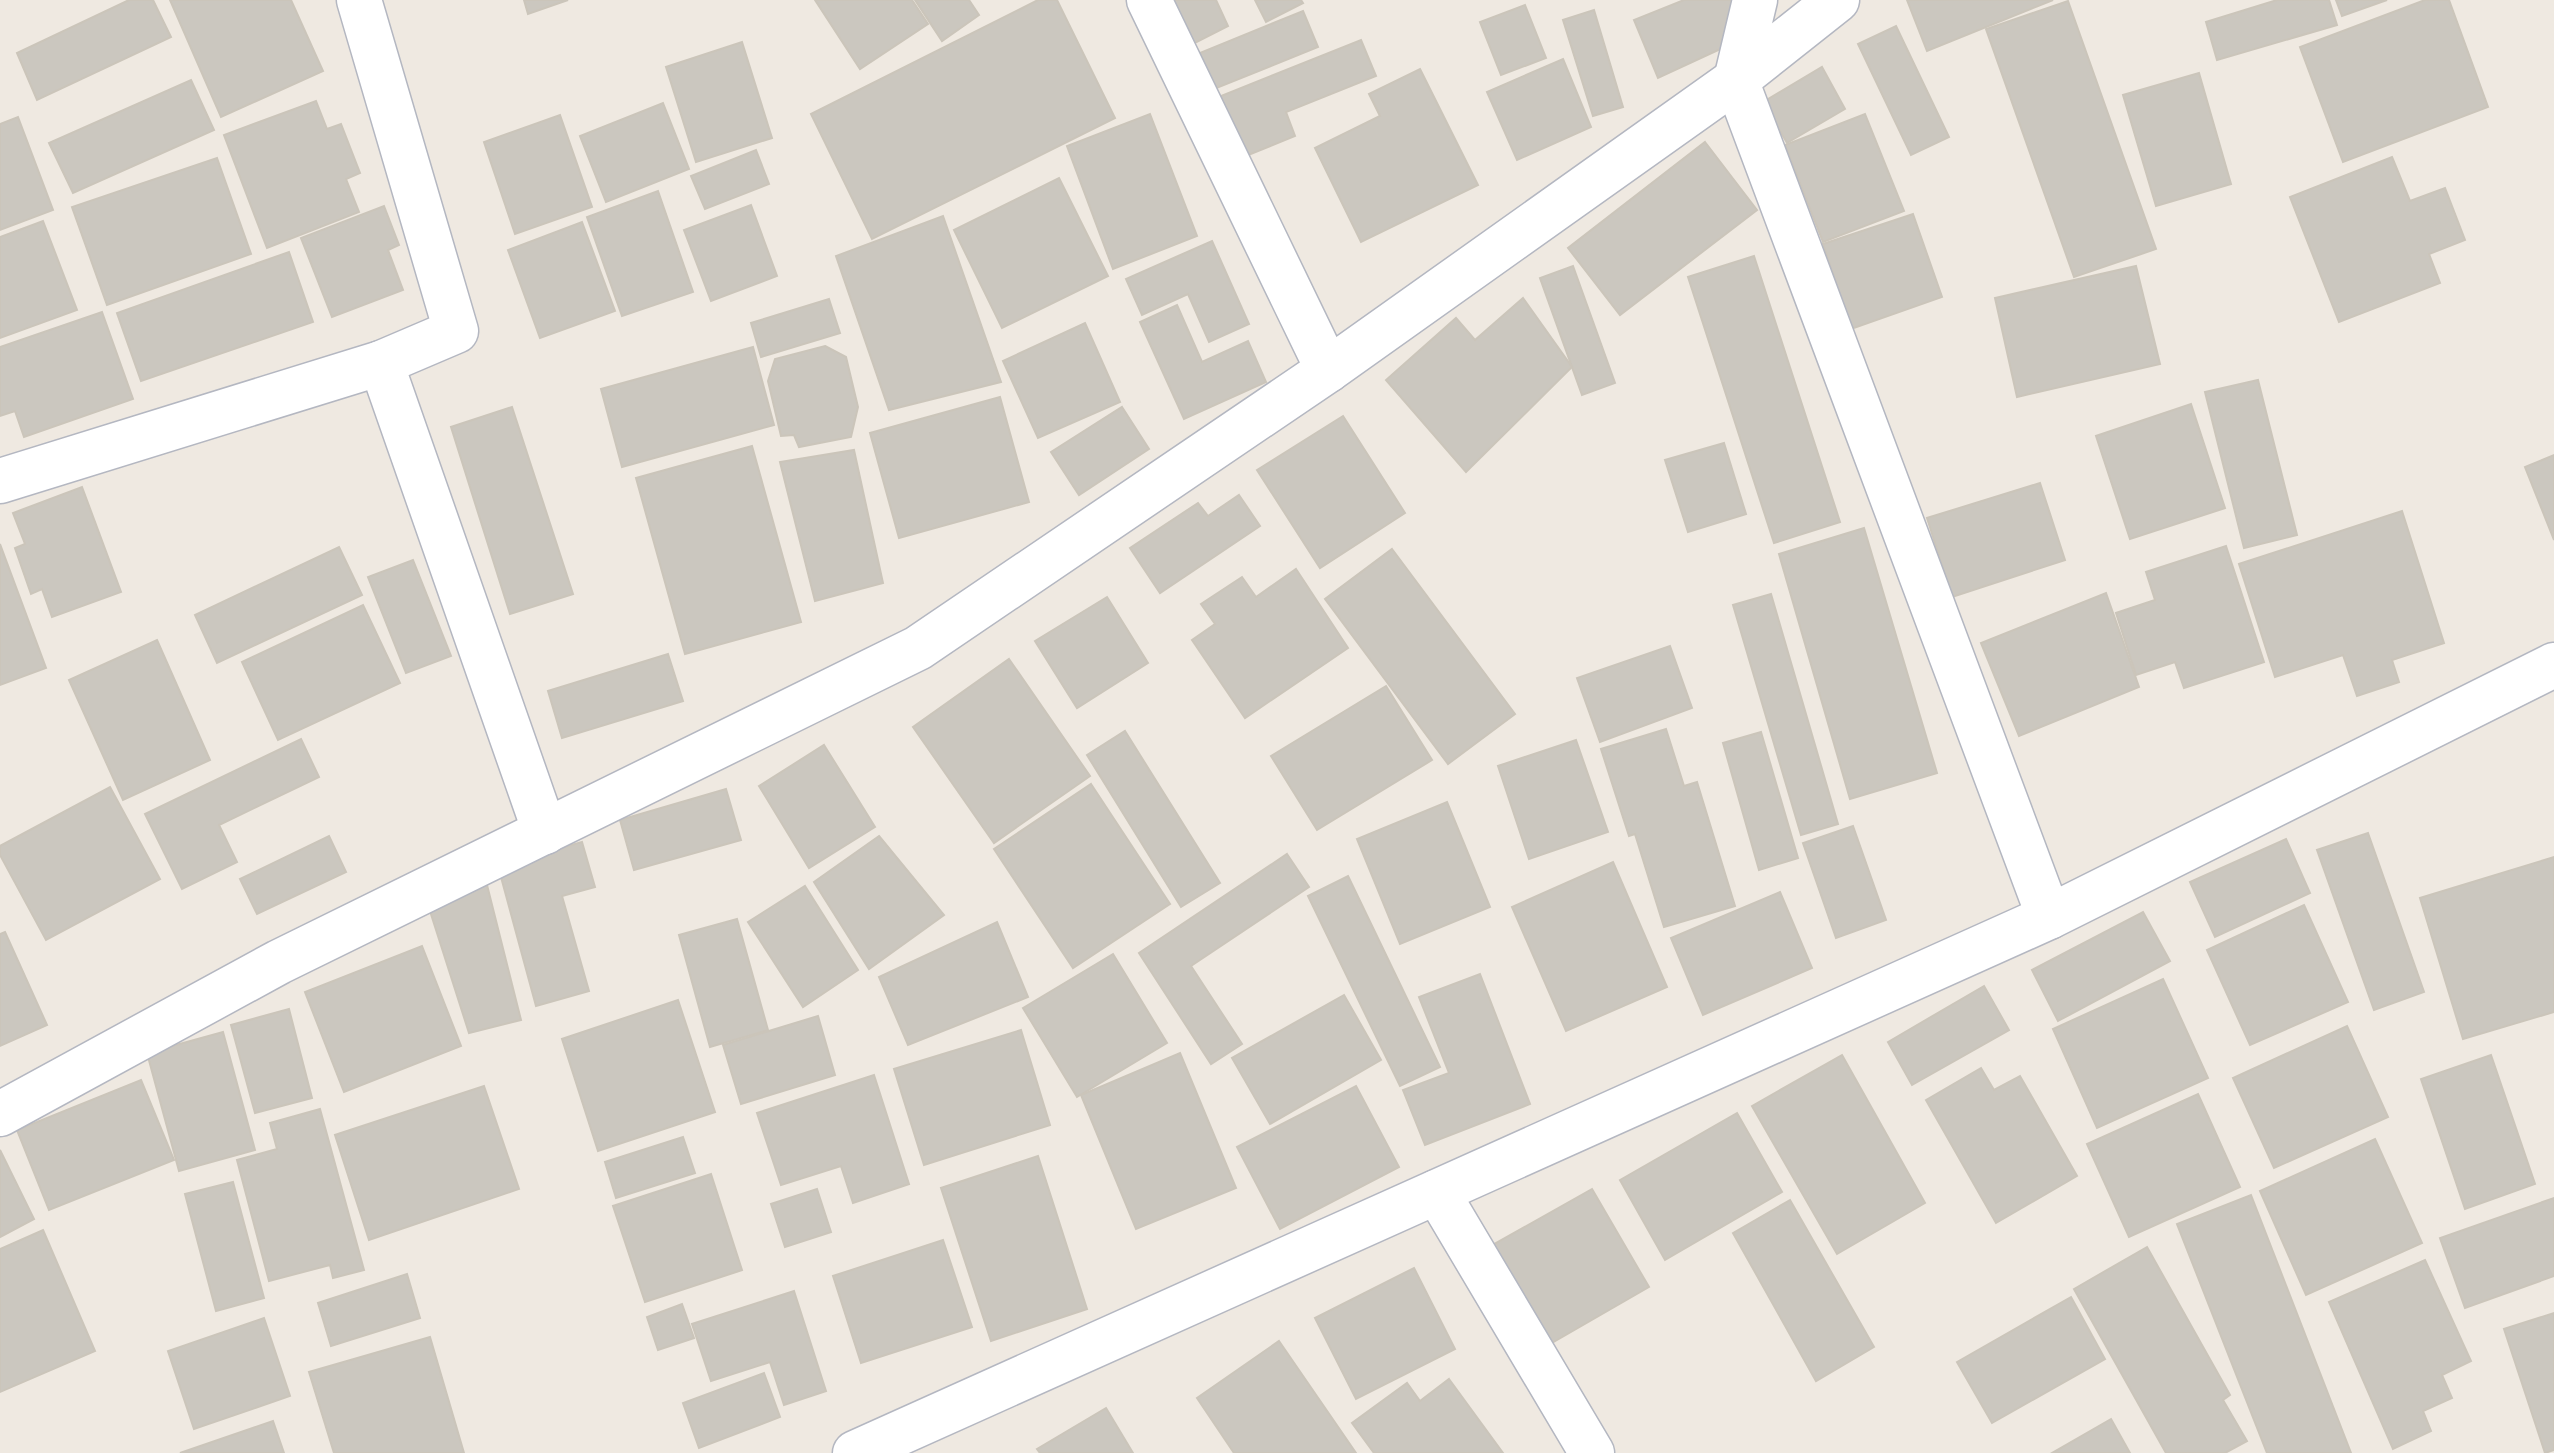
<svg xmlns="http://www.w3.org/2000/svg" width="2554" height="1453" viewBox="0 0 2554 1453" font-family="Inter,sans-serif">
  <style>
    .building { fill: #cbc7bf; stroke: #cbc5ba; stroke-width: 2 }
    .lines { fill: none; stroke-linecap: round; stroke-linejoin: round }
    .minor-casing { stroke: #b4b7c1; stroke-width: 47 }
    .minor { stroke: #fff; stroke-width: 44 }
  </style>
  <rect width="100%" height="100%" fill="#efe9e1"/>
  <g class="building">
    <path d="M129 0H153L171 37 37 100 17 53Z"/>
    <path d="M170 0H291L323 71 221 117Z"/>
    <path d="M524 0H568L528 14Z"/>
    <path d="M815 0H912L928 24 860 69Z"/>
    <path d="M915 0H969L979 15 942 41Z"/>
    <path d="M1038 0H1057L1115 118 872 239 811 114Z"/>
    <path d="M1167 0H1216L1228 26 1189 46Z"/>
    <path d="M1255 0H1301L1303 3 1266 22Z"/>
    <path d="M1684 0H1734L1729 45 1658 78 1634 20Z"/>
    <path d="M1907 0H2053L1927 51Z"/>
    <path d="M2277 0H2329L2337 25 2217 60 2206 22Z"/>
    <path d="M2336 0H2387L2342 16Z"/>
    <path d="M2425 0H2449L2488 107 2343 162 2300 47Z"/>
    <path d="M2068 1 2156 249 2074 277 1986 29Z"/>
    <path d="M1525 5 1546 58 1501 75 1480 22Z"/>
    <path d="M1594 10 1623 107 1593 116 1563 20Z"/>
    <path d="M1303 11 1318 47 1209 91 1195 55Z"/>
    <path d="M1896 26 1949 137 1911 155 1858 44Z"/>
    <path d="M1361 40 1376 76 1286 112 1295 136 1241 158 1216 98Z"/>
    <path d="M742 42 772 138 696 162 666 67Z"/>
    <path d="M1563 59 1591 127 1517 160 1487 92Z"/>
    <path d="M1822 67 1845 109 1787 143 1763 102Z"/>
    <path d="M1420 69 1478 185 1361 242 1315 148 1380 116 1369 94Z"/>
    <path d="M2199 73 2231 184 2156 206 2123 95Z"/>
    <path d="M191 80 214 130 73 193 49 143Z"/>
    <path d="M316 101 327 129 341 124 360 173 346 179 359 212 267 248 224 135Z"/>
    <path d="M663 103 689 169 606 202 580 136Z"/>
    <path d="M1150 114 1197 236 1113 269 1067 146Z"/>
    <path d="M1865 114 1904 211 1823 242 1785 145Z"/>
    <path d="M560 115 592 207 515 234 484 142Z"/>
    <path d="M18 117 53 210 0 230V124Z"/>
    <path d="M1705 142 1757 210 1620 315 1568 248Z"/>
    <path d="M756 150 769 184 705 209 691 176Z"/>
    <path d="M2392 157 2410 201 2445 188 2465 240 2429 254 2440 283 2339 322 2290 197Z"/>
    <path d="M217 158 251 254 107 305 72 207Z"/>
    <path d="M1059 178 1108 276 1002 328 954 230Z"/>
    <path d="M658 191 693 292 622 316 587 217Z"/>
    <path d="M751 205 777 276 711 301 684 230Z"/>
    <path d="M384 206 399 245 388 250 403 290 332 317 301 238Z"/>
    <path d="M1913 214 1942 297 1851 329 1823 244Z"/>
    <path d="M943 216 1001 382 889 410 836 256Z"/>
    <path d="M43 221 77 310 0 338V237Z"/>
    <path d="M582 222 615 311 540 338 508 250Z"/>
    <path d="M1212 241 1249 324 1209 342 1188 294 1142 315 1126 279Z"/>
    <path d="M289 252 313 322 141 381 117 313Z"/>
    <path d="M1754 256 1840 522 1774 543 1688 277Z"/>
    <path d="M1573 266 1615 383 1582 395 1540 278Z"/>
    <path d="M2136 266 2160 364 2017 397 1995 298Z"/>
    <path d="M1523 298 1572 367 1466 472 1386 380 1456 318 1475 340Z"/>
    <path d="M829 299 840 333 761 357 751 323Z"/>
    <path d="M1177 305 1202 362 1248 341 1266 382 1184 419 1140 322Z"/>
    <path d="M102 312 133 399 24 437 15 411 0 416V347Z"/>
    <path d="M1085 323 1120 402 1038 438 1003 361Z"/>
    <path d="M825 346 846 357 858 407 851 437 799 447 794 435 781 436 768 381 775 359Z"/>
    <path d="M753 347 774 425 622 467 601 389Z"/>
    <path d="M2258 380 2297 535 2244 548 2205 392Z"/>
    <path d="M1000 397 1029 502 899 538 870 433Z"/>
    <path d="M2191 404 2225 508 2130 539 2096 436Z"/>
    <path d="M512 407 573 594 510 614 451 427Z"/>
    <path d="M1122 407 1149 449 1079 495 1051 452Z"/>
    <path d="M1343 416 1405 513 1320 568 1257 470Z"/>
    <path d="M1724 443 1746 514 1688 532 1665 460Z"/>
    <path d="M752 446 801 622 685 654 636 478Z"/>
    <path d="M854 450 883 583 815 601 780 462Z"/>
    <path d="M2554 455V540L2525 467Z"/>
    <path d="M2040 483 2065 560 1952 597 1927 518Z"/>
    <path d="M82 487 121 592 52 617 42 589 31 594 15 548 25 544 13 513Z"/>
    <path d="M1239 495 1260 526 1160 593 1130 548 1198 503 1208 516Z"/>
    <path d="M2402 511 2444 643 2392 660 2399 682 2357 696 2343 655 2275 677 2239 564Z"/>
    <path d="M1864 528 1937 773 1850 799 1779 554Z"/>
    <path d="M0 544 46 668 0 685Z"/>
    <path d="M2226 546 2264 662 2184 688 2175 662 2136 675 2116 613 2155 600 2146 572Z"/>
    <path d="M339 547 362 595 217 663 195 615Z"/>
    <path d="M1392 549 1515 714 1448 764 1325 599Z"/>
    <path d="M413 560 451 656 406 673 368 577Z"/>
    <path d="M1296 569 1348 648 1245 718 1192 640 1215 624 1201 604 1242 577 1256 597Z"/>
    <path d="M2106 593 2139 687 2019 736 1981 643Z"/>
    <path d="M1771 594 1838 824 1801 835 1733 605Z"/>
    <path d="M1107 597 1148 663 1077 708 1035 641Z"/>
    <path d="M363 605 400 683 278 740 242 662Z"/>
    <path d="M157 640 210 760 123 800 69 680Z"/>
    <path d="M1670 646 1692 708 1600 742 1577 678Z"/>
    <path d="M668 654 683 701 562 738 548 691Z"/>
    <path d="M1009 659 1090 776 994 843 913 727Z"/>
    <path d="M1386 686 1432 760 1317 830 1271 756Z"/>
    <path d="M1666 729 1684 786 1697 782 1735 906 1664 927 1635 834 1629 836 1601 749Z"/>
    <path d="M1125 731 1220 883 1181 907 1087 755Z"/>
    <path d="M1761 732 1798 858 1759 870 1723 743Z"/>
    <path d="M301 739 319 777 219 825 237 862 182 889 145 814Z"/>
    <path d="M1576 740 1608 832 1529 859 1498 766Z"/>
    <path d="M824 745 875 827 809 868 759 786Z"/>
    <path d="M1091 784 1170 904 1073 968 994 849Z"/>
    <path d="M110 787 160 879 46 940 0 855V846Z"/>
    <path d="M726 789 741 840 634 870 620 820Z"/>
    <path d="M1447 802 1490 907 1400 944 1357 839Z"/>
    <path d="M1853 826 1886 920 1836 938 1803 843Z"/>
    <path d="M2368 833 2424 992 2374 1010 2317 850Z"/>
    <path d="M329 836 346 872 257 914 240 879Z"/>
    <path d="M879 836 944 915 869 969 814 882Z"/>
    <path d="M2286 839 2310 893 2215 937 2190 882Z"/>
    <path d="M582 842 595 887 562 896 589 991 536 1006 498 866Z"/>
    <path d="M1287 854 1309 887 1191 966 1242 1044 1211 1064 1139 953Z"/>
    <path d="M2554 857V1012L2463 1039 2420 898Z"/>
    <path d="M1613 862 1667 987 1566 1031 1512 907Z"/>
    <path d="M1348 876 1440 1067 1400 1086 1308 896Z"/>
    <path d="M486 881 521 1020 469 1033 430 911Z"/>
    <path d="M805 886 858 970 803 1007 748 922Z"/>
    <path d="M1780 892 1812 968 1703 1015 1671 938Z"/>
    <path d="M2304 905 2348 1002 2250 1045 2207 950Z"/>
    <path d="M2143 912 2170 961 2058 1021 2032 970Z"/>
    <path d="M737 919 768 1030 710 1047 679 935Z"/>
    <path d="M997 922 1028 997 908 1045 879 977Z"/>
    <path d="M5 932 47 1025 0 1046V934Z"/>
    <path d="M422 946 461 1046 344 1092 305 992Z"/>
    <path d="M1113 954 1167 1043 1077 1097 1023 1008Z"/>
    <path d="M1480 974 1530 1104 1425 1145 1403 1090 1449 1073 1419 997Z"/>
    <path d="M2163 979 2208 1078 2097 1128 2053 1029Z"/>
    <path d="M1984 986 2009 1030 1912 1085 1888 1042Z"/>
    <path d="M1344 995 1381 1060 1270 1124 1232 1058Z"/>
    <path d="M678 1000 715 1112 598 1151 562 1039Z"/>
    <path d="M289 1009 312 1098 255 1113 231 1025Z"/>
    <path d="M818 1016 835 1075 741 1104 723 1045Z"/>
    <path d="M2347 1026 2388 1117 2274 1168 2233 1078Z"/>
    <path d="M1021 1030 1050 1125 924 1165 894 1069Z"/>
    <path d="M223 1032 255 1150 179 1171 147 1053Z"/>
    <path d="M1180 1053 1236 1188 1136 1229 1081 1095Z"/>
    <path d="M1842 1055 1925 1203 1837 1254 1752 1106Z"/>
    <path d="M2491 1055 2535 1184 2465 1209 2421 1079Z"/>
    <path d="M1981 1068 1994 1090 2020 1076 2077 1176 1996 1223 1926 1100Z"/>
    <path d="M874 1075 909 1184 853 1203 841 1166 781 1185 757 1113Z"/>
    <path d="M141 1080 174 1160 49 1210 17 1130Z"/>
    <path d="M484 1086 519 1189 369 1240 335 1135Z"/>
    <path d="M1356 1086 1399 1167 1280 1229 1237 1147Z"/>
    <path d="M2198 1094 2240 1187 2129 1237 2087 1144Z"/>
    <path d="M320 1109 364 1270 333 1278 330 1265 269 1281 237 1160 277 1149 270 1123Z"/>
    <path d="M1737 1113 1782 1192 1665 1260 1620 1180Z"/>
    <path d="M683 1137 695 1173 616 1198 605 1162Z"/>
    <path d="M2375 1139 2422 1243 2306 1295 2260 1191Z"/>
    <path d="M0 1150 34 1219 0 1237Z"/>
    <path d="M1038 1156 1087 1309 991 1341 941 1188Z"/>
    <path d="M711 1174 742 1270 645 1302 613 1206Z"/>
    <path d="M233 1182 264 1298 216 1311 185 1194Z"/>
    <path d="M817 1189 831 1232 785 1247 771 1204Z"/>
    <path d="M1592 1189 1649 1287 1538 1351 1482 1251Z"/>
    <path d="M2251 1195 2351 1453H2267L2177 1224Z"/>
    <path d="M2554 1198V1276L2465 1308 2440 1238Z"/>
    <path d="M1790 1200 1874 1347 1816 1381 1733 1233Z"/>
    <path d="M43 1230 95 1351 0 1392V1249Z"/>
    <path d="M943 1240 972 1327 861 1363 833 1276Z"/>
    <path d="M2147 1247 2230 1395 2223 1400 2247 1441 2225 1453H2166L2074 1289Z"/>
    <path d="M2425 1260 2471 1361 2442 1375 2452 1398 2423 1411 2431 1431 2393 1449 2329 1302Z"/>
    <path d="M1414 1268 1455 1349 1356 1399 1315 1318Z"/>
    <path d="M407 1274 420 1318 331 1346 318 1303Z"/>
    <path d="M794 1291 826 1391 784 1405 770 1362 711 1381 692 1324Z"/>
    <path d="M2071 1297 2105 1359 1992 1423 1957 1362Z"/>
    <path d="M682 1304 694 1338 658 1350 647 1317Z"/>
    <path d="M2554 1313V1450L2545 1453 2504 1329Z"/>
    <path d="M264 1318 290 1396 194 1429 168 1351Z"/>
    <path d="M430 1337 464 1453H334L309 1372Z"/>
    <path d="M1279 1341 1356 1453H1234L1197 1398Z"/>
    <path d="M764 1373 780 1417 699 1448 683 1403Z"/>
    <path d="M1449 1379 1503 1453H1374L1352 1423 1407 1383 1420 1401Z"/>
    <path d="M1106 1408 1133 1453H1040L1037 1449Z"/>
    <path d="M2111 1419 2130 1453H2052Z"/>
    <path d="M273 1421 284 1453H180Z"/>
  </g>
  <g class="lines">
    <g class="minor-casing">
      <g id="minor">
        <path d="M359 0 456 331 381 363 545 832"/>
        <path d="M1149 0 1328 370"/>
        <path d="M1755 0 1736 80 2049 917"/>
        <path d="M0 481 381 363"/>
        <path d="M0 1114 279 962 918 648 1328 370 1736 80 1837 0"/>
        <path d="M1437 1192 1592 1453"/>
        <path d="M855 1453 2049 917 2554 665"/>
      </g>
    </g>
    <use href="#minor" class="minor"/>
  </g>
</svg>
